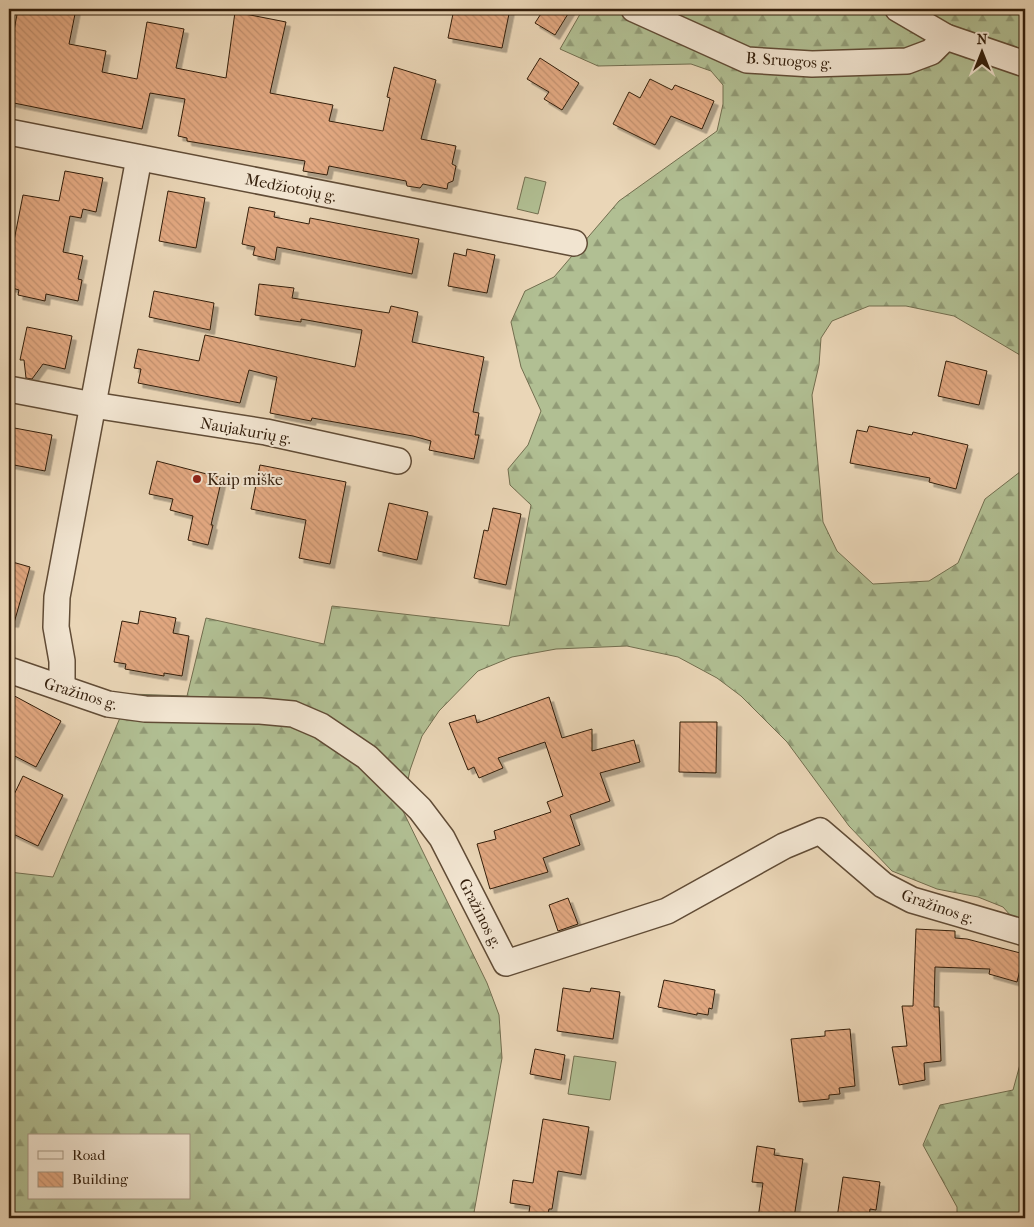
<svg xmlns="http://www.w3.org/2000/svg" width="1034" height="1227" viewBox="0 0 1034 1227" font-family="'IM FELL French Canon',serif">
  <style>
    .forest { fill: url(#forest-firs); stroke: #726e4f; fill-rule: evenodd }
    .park { fill: #b1bf93; stroke: #726e4f }
    .building { fill: url(#building-back-hatch); stroke: #331e0b; filter: url(#shadow) }
    .lines { fill: none; stroke-linecap: round; stroke-linejoin: round }
    .minor-casing { stroke: #614c36; stroke-width: 28 }
    .minor { stroke: #f1e4d0; stroke-width: 25 }
    .poi-dot { fill: #8f2418; stroke: #f1e4d0; stroke-width: 2 }
    .labels { text-anchor: middle; stroke-width: 4; stroke-linejoin: round; paint-order: stroke }
    .street-label { font-size: 16px; fill: #331e0b; stroke: #f1e4d0 }
    .poi-label { font-size: 16px; fill: #331e0b; stroke: #f1e4d0; text-anchor: start }
  </style>
  <defs>
    <pattern id="forest-firs" width="22" height="20" patternUnits="userSpaceOnUse" patternTransform="scale(1.25)"><rect width="22" height="20" fill="#b1bf93"/><path d="M5 1l3.5 6h-7zM16 11l3.5 6h-7z" fill="#919b76"/></pattern>
    <pattern id="building-back-hatch" width="6" height="6" patternUnits="userSpaceOnUse" patternTransform="scale(1.25)"><rect width="6" height="6" fill="#e2a881"/><path d="M-1 5l2 2M0 0l6 6M5-1l2 2" fill="none" stroke="#c2906e"/></pattern>
    <filter id="shadow"><feDropShadow dx="4.5" dy="4.5" stdDeviation="0" flood-color="#0004"/></filter>
  </defs>
  <rect width="100%" height="100%" fill="#ead6b7"/>
  <filter id="stains"><feTurbulence type="fractalNoise" baseFrequency=".004" numOctaves="4"/><feColorMatrix values="0 0 0 0 .2 0 0 0 0 .09 0 0 0 0 .02 0 0 0 .5 -.17"/></filter>
  <radialGradient id="worn" r=".72"><stop offset=".6" stop-color="#630" stop-opacity="0"/><stop offset="1" stop-color="#630" stop-opacity=".3"/></radialGradient>
  <g class="forest">
    <path d="M583 9H1025V358L954 316 906 306H869L832 321 821 338 819 365 812 395 823 522 837 551 873 584 929 581 958 563 985 499 1025 468V932L1003 907 978 897 937 889 892 871 849 826 787 742 741 696 717 678 678 657 627 646 556 649 512 657 478 671 439 711 422 736 410 770 402 809 487 983 499 1015 502 1058 473 1218H9V872L53 877 130 694 187 696 206 618 324 644 332 606 509 626 531 505 510 485 508 469 528 445 541 411 521 367 511 322 525 291 554 277 619 201 717 131 723 104V85L711 71 691 64 598 66 560 49ZM29 1136H189V1198H29Z"/>
    <path d="M1025 1046V1218H957V1207L923 1145 940 1105 1013 1090Z"/>
  </g>
  <g class="park">
    <path d="M525 177 546 182 538 214 517 209Z"/>
    <path d="M574 1056 616 1062 610 1100 568 1094Z"/>
  </g>
  <g class="building">
    <path d="M18 9H76L69 44 106 51 102 72 137 79 147 22 184 29 176 68 226 78 235 12 286 22 270 93 333 105 329 121 383 131 390 98 387 97 394 67 436 80 421 139 456 146 452 164 456 166 453 181 448 183 447 189 423 184 420 188 407 186 406 181 329 166 327 175 303 171 305 161 187 141V138L178 136 185 99 150 93 142 129 9 102V58Z"/>
    <path d="M454 9H510L502 48 448 38Z"/>
    <path d="M544 9H571L555 35 535 23Z"/>
    <path d="M540 58 579 83 562 110 544 99 549 92 527 79Z"/>
    <path d="M650 79 672 90 675 85 714 101 702 129 671 116 655 145 613 124 629 92 640 98Z"/>
    <path d="M65 171 103 178 96 212 83 209 81 218 70 216 63 252 83 256 78 279 82 280 78 301 46 294 45 301 18 295 19 290 9 287V266L23 195 59 201Z"/>
    <path d="M168 191 205 198 196 248 159 241Z"/>
    <path d="M249 207 275 212 274 217 309 224 310 218 419 239 412 274 277 247 275 260 253 255 255 247 242 244Z"/>
    <path d="M467 249 495 255 487 293 448 286 454 253 466 256Z"/>
    <path d="M259 284 294 288 292 298 389 313 391 306 418 312 412 342 484 357 473 412 479 413 475 435H479L474 459 429 450 431 441 413 436 312 418 311 421 270 413 277 377 249 370 240 403 138 383 141 369 134 368 138 349 199 361 205 335 355 367 362 330 301 319V322L255 315Z"/>
    <path d="M154 291 214 303 210 330 149 317Z"/>
    <path d="M27 327 72 336 65 369 43 364 32 379 26 378 24 360H20Z"/>
    <path d="M946 361 987 371 979 405 938 396Z"/>
    <path d="M869 426 912 435 913 432 968 445 956 489 929 482 930 478 850 463 857 430 867 432Z"/>
    <path d="M9 427 52 435 45 471 9 464Z"/>
    <path d="M157 461 222 478 211 525H213L208 545 188 540 193 516 170 510 173 499 149 494Z"/>
    <path d="M260 465 346 482 330 564 299 558 306 520 251 509Z"/>
    <path d="M389 503 428 512 417 560 378 551Z"/>
    <path d="M493 508 521 514 506 585 474 578 484 530 488 531Z"/>
    <path d="M9 561 30 567 14 623 9 622Z"/>
    <path d="M140 611 176 618 173 633 189 636 182 676 164 673V676L125 669 126 664 114 662 122 621 138 624Z"/>
    <path d="M9 693 61 721 36 767 9 753Z"/>
    <path d="M549 697 562 738 592 729V751L634 740 640 762 600 773 610 801 570 815 580 845 543 858 548 872 490 889 477 844 496 839 494 831 551 812 547 802 563 796 545 742 498 758 503 768 479 778 474 767 468 770 449 723 475 715 477 723Z"/>
    <path d="M680 722H717L716 773 679 772Z"/>
    <path d="M23 776 63 795 38 846 9 832V805Z"/>
    <path d="M568 898 578 924 558 931 549 905Z"/>
    <path d="M916 929 955 931V938L967 939 1024 954 1017 982 989 974 990 969 935 967 934 1007H939L941 1061 924 1063 925 1080 899 1085 892 1047 907 1046 902 1006H913Z"/>
    <path d="M664 980 715 990 712 1009 709 1008 708 1015 697 1013V1015L658 1007Z"/>
    <path d="M563 988 590 992 591 988 620 992 613 1039 557 1031Z"/>
    <path d="M850 1029 855 1086 839 1088 840 1094 829 1095V1099L799 1102 791 1039 825 1036V1031Z"/>
    <path d="M535 1049 565 1055 561 1080 530 1074Z"/>
    <path d="M543 1119 589 1127 581 1175 558 1171 552 1209H549L547 1218H528L530 1206 510 1203 513 1180 533 1183Z"/>
    <path d="M757 1146 775 1149 774 1155 803 1159 794 1218H758L763 1183 752 1182Z"/>
    <path d="M843 1177 880 1182 876 1210 870 1209 869 1218H837Z"/>
  </g>
  <g class="lines">
    <g class="minor-casing">
      <g id="minor">
        <path d="M634 9 747 60 812 64 907 61 931 52 946 37"/>
        <path d="M898 9 946 37 1025 64"/>
        <path d="M9 132 574 243"/>
        <path d="M9 389 93 405 266 432 398 461"/>
        <path d="M9 670 108 704 145 709 260 711 293 714 321 726 367 757 420 809 442 838 506 963 667 911 784 846 820 831 883 885 912 900 1025 933"/>
        <path d="M62 687V661L56 627 57 597 139 158"/>
      </g>
    </g>
    <use href="#minor" class="minor"/>
  </g>
  <circle class="poi-dot" cx="197" cy="479" r="5"/>
  <g class="labels">
    <g class="street-label">
      <text transform="translate(789 60) rotate(4)" y="6">B. Sruogos g.</text>
      <text transform="translate(291 187) rotate(11)" y="6">Medžiotojų g.</text>
      <text transform="translate(246 430) rotate(10)" y="6">Naujakurių g.</text>
      <text transform="translate(81 693) rotate(17)" y="6">Gražinos g.</text>
      <text transform="translate(938 906) rotate(19)" y="6">Gražinos g.</text>
      <text transform="translate(481 913) rotate(63)" y="6">Gražinos g.</text>
    </g>
    <g class="poi-label">
      <text x="207" y="485">Kaip miške</text>
    </g>
  </g>
  <rect width="1034" height="1227" fill="none" stroke="#ead6b7" stroke-width="30"/>
  <rect x="10" y="10" width="1014" height="1207" fill="none" stroke="#331e0b" stroke-width="2.5"/>
  <rect x="15" y="15" width="1004" height="1197" fill="none" stroke="#331e0b"/>
  <rect x="28" y="1134" width="162" height="65" fill="#f1e4d0" stroke="#a59581"/>
  <rect x="38" y="1151" width="25" height="8" fill="#f1e4d0" stroke="#a59581"/>
  <text x="72" y="1160" font-size="15" fill="#331e0b">Road</text>
  <rect x="38" y="1172" width="25" height="15" fill="url(#building-back-hatch)" stroke="#a59581"/>
  <text x="72" y="1184" font-size="15" fill="#331e0b">Building</text>
  <g transform="translate(982 52)" stroke="#f1e4d0" stroke-width="4" paint-order="stroke">
  <path d="M0-4L9 19L0 12L-9 19Z" fill="#331e0b"/>
  <text y="-8" font-size="14" font-weight="bold" text-anchor="middle" fill="#331e0b">N</text>
  </g>
  <rect width="100%" height="100%" filter="url(#stains)"/>
  <rect width="100%" height="100%" fill="url(#worn)"/>
</svg>
